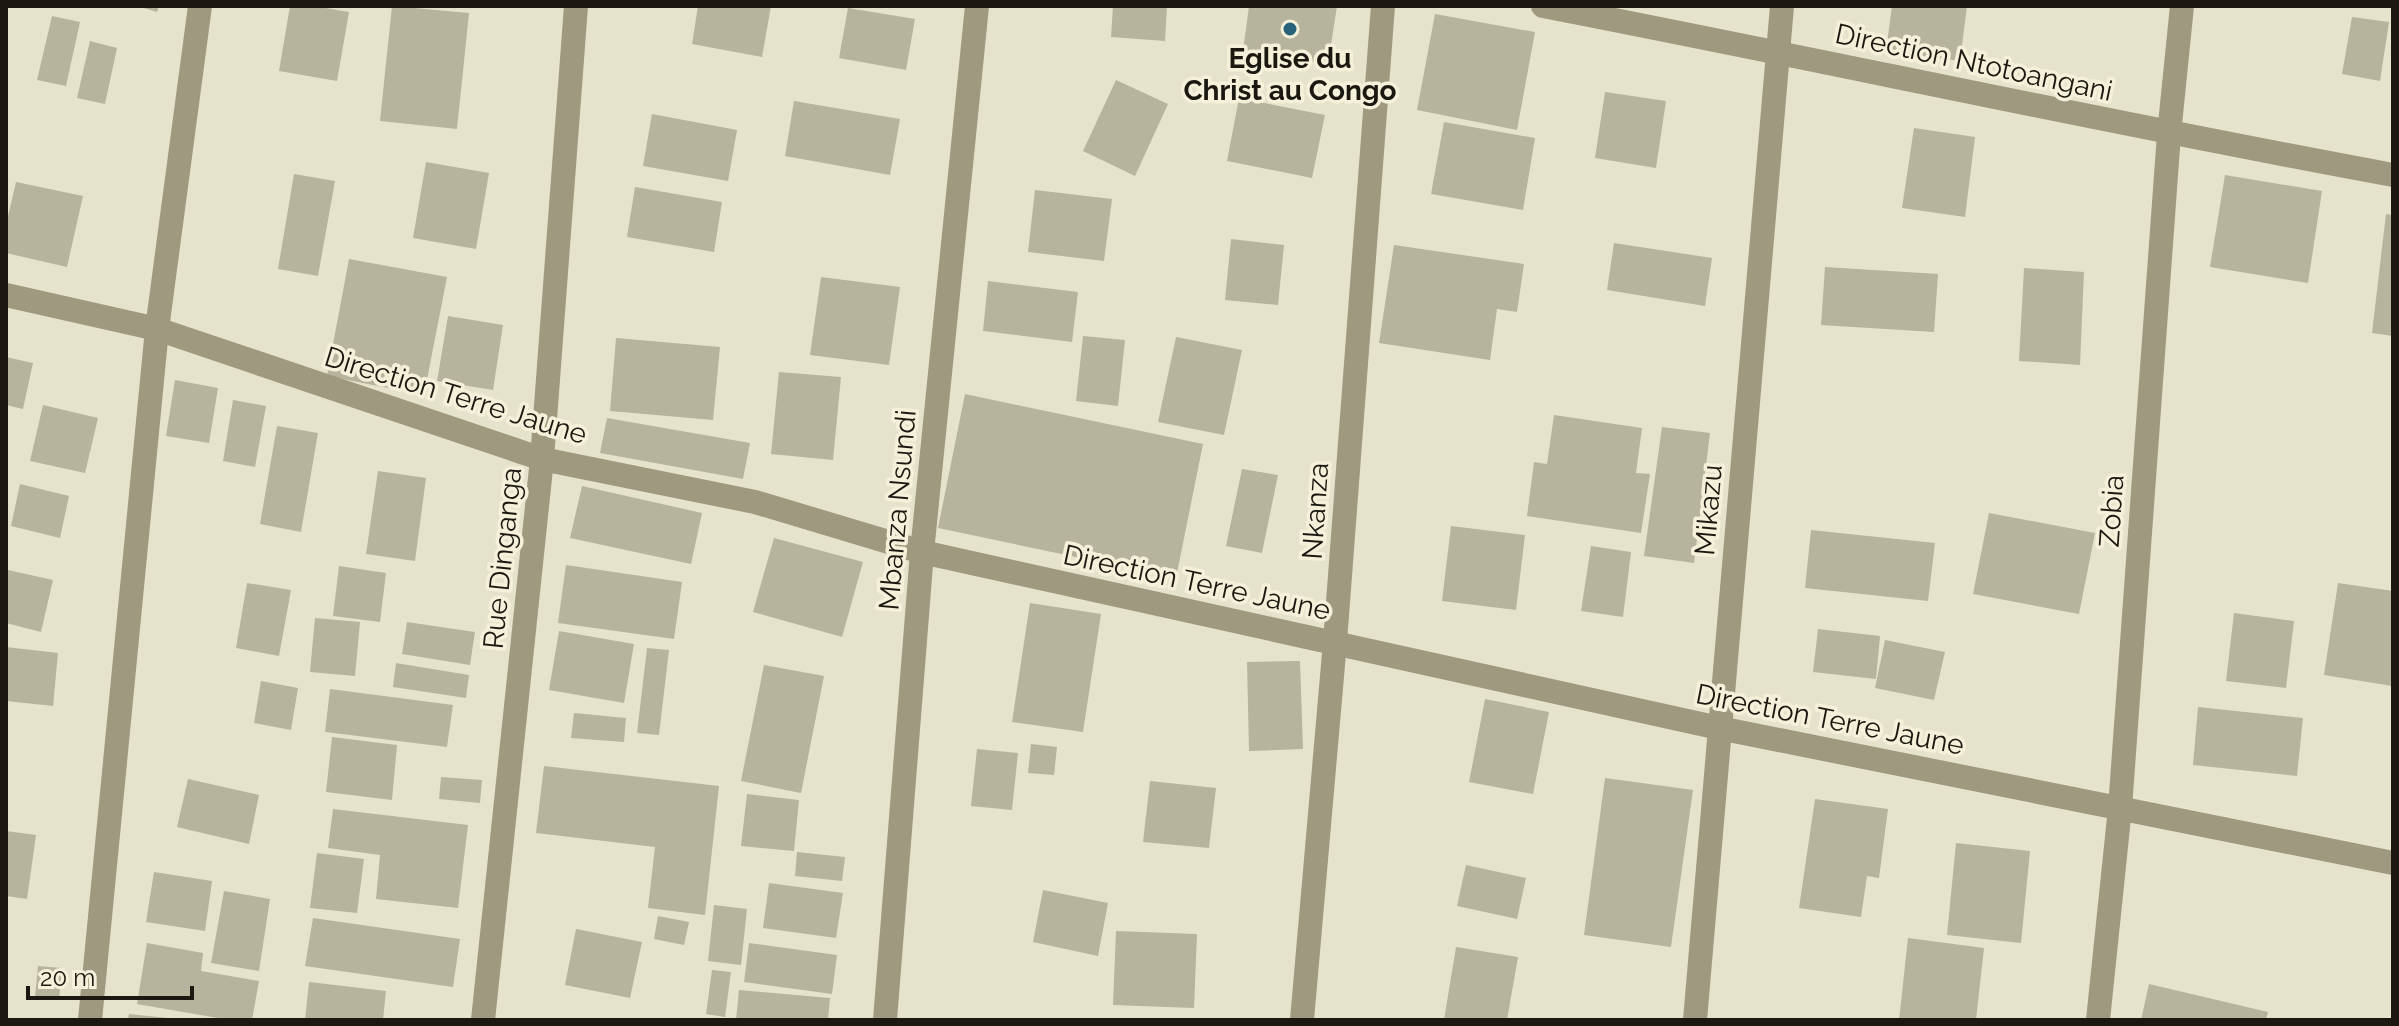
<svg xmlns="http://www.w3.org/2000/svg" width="2399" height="1026" viewBox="0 0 2399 1026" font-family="Raleway,sans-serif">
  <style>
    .building { fill: #b7b49e }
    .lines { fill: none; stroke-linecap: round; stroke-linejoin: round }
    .minor { stroke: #9e997f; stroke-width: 24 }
    .poi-dot { fill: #27617a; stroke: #f4f0d9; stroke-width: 3 }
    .labels { text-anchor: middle; stroke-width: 7; stroke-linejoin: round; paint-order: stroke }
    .poi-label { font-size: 28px; font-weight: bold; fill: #1a1810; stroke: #f4f0d9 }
    .street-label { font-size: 28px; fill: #1a1810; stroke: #f4f0d9 }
  </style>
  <rect width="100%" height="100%" fill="#e6e3cc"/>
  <g class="building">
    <path d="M137 6H159L157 12Z"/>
    <path d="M290 6H314L349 12 337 81 279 71Z"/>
    <path d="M392 6 469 13 457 129 380 121Z"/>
    <path d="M698 6H771L762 57 692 44Z"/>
    <path d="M1113 6H1167L1165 41 1111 37Z"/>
    <path d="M1249 6H1337L1328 64 1243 51Z"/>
    <path d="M1892 6H1967L1960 61 1886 51Z"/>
    <path d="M848 8 915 19 906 70 839 58Z"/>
    <path d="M1435 14 1535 32 1517 130 1417 110Z"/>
    <path d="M52 16 80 22 66 86 37 80Z"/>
    <path d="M2352 17 2389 22 2380 81 2342 74Z"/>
    <path d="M90 41 117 48 105 104 77 98Z"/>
    <path d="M1116 80 1168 104 1135 176 1083 151Z"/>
    <path d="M1605 92 1666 101 1656 168 1595 158Z"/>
    <path d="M1239 98 1325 115 1312 178 1227 161Z"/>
    <path d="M794 101 900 119 890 175 785 156Z"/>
    <path d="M652 114 737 130 728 181 643 166Z"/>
    <path d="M1444 122 1535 138 1523 210 1431 194Z"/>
    <path d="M1914 128 1975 137 1965 217 1902 208Z"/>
    <path d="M426 162 489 173 476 249 413 238Z"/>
    <path d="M294 174 335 181 318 276 278 269Z"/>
    <path d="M2225 175 2322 191 2308 283 2210 267Z"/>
    <path d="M16 182 83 196 67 267 6 253V225Z"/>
    <path d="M635 187 722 202 714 252 627 237Z"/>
    <path d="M1035 190 1112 199 1104 261 1028 252Z"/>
    <path d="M2386 214 2393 215V336L2372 333Z"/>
    <path d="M1231 239 1284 245 1278 305 1225 300Z"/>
    <path d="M1614 243 1712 258 1705 306 1607 290Z"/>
    <path d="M1394 245 1524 264 1517 312 1497 309 1490 360 1379 343Z"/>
    <path d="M349 259 447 277 424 395 327 376Z"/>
    <path d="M1825 267 1938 274 1934 332 1821 325Z"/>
    <path d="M2024 268 2084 272 2080 365 2019 361Z"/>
    <path d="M821 277 900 287 889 365 810 355Z"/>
    <path d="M988 281 1078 292 1072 342 983 331Z"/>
    <path d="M448 316 503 325 493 390 437 381Z"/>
    <path d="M1083 336 1125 340 1118 406 1076 401Z"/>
    <path d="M1176 337 1242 350 1224 435 1158 422Z"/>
    <path d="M616 338 720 347 713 420 610 411Z"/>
    <path d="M6 357 33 363 23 409 6 405Z"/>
    <path d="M779 372 841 377 833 460 771 454Z"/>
    <path d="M175 380 218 388 209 443 166 436Z"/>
    <path d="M965 394 1203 444 1176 578 938 528Z"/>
    <path d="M233 400 266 406 255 467 223 461Z"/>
    <path d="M43 405 98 418 85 473 30 461Z"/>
    <path d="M1554 415 1642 428 1636 473 1650 474 1641 533 1527 516 1534 462 1547 464Z"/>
    <path d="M607 418 750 443 743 479 600 453Z"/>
    <path d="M277 426 318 433 301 532 260 524Z"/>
    <path d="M1662 427 1710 433 1694 563 1644 556Z"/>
    <path d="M1242 469 1278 475 1262 553 1226 546Z"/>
    <path d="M378 471 426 478 415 561 366 554Z"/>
    <path d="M20 484 69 496 60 538 11 526Z"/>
    <path d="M582 486 702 513 691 564 570 538Z"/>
    <path d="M1989 513 2095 533 2079 614 1973 594Z"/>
    <path d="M1451 526 1525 535 1516 610 1442 601Z"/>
    <path d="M1811 530 1935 543 1928 601 1805 588Z"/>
    <path d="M774 538 863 562 842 637 753 612Z"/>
    <path d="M1591 546 1631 552 1623 617 1581 611Z"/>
    <path d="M566 565 682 582 674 639 558 623Z"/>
    <path d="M339 566 386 573 380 622 333 616Z"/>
    <path d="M8 570 53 580 41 632 6 623Z"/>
    <path d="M247 583 291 590 279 656 236 648Z"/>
    <path d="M2338 583 2393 591 2392 686 2324 675Z"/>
    <path d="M1030 603 1101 614 1083 732 1012 722Z"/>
    <path d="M2234 613 2294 621 2286 688 2226 681Z"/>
    <path d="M315 618 360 622 355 676 310 672Z"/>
    <path d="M407 622 475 632 470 665 402 654Z"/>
    <path d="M1818 629 1880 636 1876 679 1813 672Z"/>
    <path d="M559 631 634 644 624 703 549 690Z"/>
    <path d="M1885 640 1945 652 1934 700 1875 688Z"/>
    <path d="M6 647 58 653 53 706 6 701Z"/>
    <path d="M647 648 669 650 659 735 637 733Z"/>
    <path d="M1300 661 1303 749 1249 751 1247 662Z"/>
    <path d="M396 663 469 675 466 698 393 687Z"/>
    <path d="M764 665 824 676 801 793 741 781Z"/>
    <path d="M261 681 298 688 291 730 254 723Z"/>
    <path d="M330 689 453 705 447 747 325 732Z"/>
    <path d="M1485 699 1549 712 1533 794 1469 782Z"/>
    <path d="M2198 707 2303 718 2297 776 2193 765Z"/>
    <path d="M574 713 626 718 624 742 571 738Z"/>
    <path d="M332 737 397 745 392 800 326 792Z"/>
    <path d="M1031 744 1057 747 1054 775 1028 773Z"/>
    <path d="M977 749 1018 753 1012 810 971 806Z"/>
    <path d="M544 766 719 786 705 915 648 908 655 847 536 833Z"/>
    <path d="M441 777 482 780 480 803 439 799Z"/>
    <path d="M1605 778 1693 790 1671 947 1584 935Z"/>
    <path d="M188 779 259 795 249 844 177 827Z"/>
    <path d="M1150 781 1216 788 1209 848 1143 842Z"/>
    <path d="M747 794 799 800 794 851 741 846Z"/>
    <path d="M1815 799 1888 809 1879 878 1867 876 1861 917 1799 908Z"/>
    <path d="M333 809 468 825 458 908 376 899 380 855 328 848Z"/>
    <path d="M6 831 36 835 27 899 6 896Z"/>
    <path d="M1956 843 2030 851 2021 943 1947 935Z"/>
    <path d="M797 852 845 857 842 881 795 876Z"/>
    <path d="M317 853 364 859 357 913 310 908Z"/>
    <path d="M1466 865 1526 878 1517 919 1457 906Z"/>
    <path d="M154 872 212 881 205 931 146 922Z"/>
    <path d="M769 883 843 893 836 938 763 928Z"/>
    <path d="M1043 890 1108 903 1098 956 1033 942Z"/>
    <path d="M224 891 270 899 259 971 211 963Z"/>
    <path d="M714 905 747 909 741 965 708 961Z"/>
    <path d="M658 916 689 922 684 945 654 939Z"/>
    <path d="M313 918 460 939 453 987 305 966Z"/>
    <path d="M576 929 642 942 630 998 565 985Z"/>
    <path d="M1116 931 1197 934 1194 1008 1113 1005Z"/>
    <path d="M1908 938 1984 948 1976 1020H1899Z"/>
    <path d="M147 943 203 953 201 971 259 981 252 1020H229L137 1004Z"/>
    <path d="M749 943 837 955 832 994 744 982Z"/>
    <path d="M1456 947 1518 957 1507 1020H1444Z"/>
    <path d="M38 966 62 968 59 1000 35 997Z"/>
    <path d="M712 970 731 972 725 1017 706 1014Z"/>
    <path d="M309 982 386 991 383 1020H305Z"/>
    <path d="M2149 984 2268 1012 2266 1020H2141Z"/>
    <path d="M739 990 830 998 828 1020H736Z"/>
    <path d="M129 1014 168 1018V1020H128Z"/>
  </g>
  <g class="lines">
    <g class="minor">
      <path d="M1543 6C1827 61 2109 123 2393 175"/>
      <path d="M6 295 157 329 542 459 755 502 922 552 1719 728 2393 863"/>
      <path d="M90 1020 157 329 200 6"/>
      <path d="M483 1020 542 459 576 6"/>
      <path d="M885 1020 922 552 977 6"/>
      <path d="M1302 1020 1335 642 1383 6"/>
      <path d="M1695 1020 1782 6"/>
      <path d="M2098 1020 2120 808 2169 134 2182 6"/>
    </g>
  </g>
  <circle class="poi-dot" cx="1290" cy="29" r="8"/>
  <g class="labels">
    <g class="poi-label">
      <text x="1290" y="68">Eglise du<tspan x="1290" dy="32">Christ au Congo</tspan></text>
    </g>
    <g class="street-label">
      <text transform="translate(1974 62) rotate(12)" y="10">Direction Ntotoangani</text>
      <text transform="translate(456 395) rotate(17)" y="10">Direction Terre Jaune</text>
      <text transform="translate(897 510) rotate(-85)" y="10">Mbanza Nsundi</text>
      <text transform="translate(1708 510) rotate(-85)" y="10">Mikazu</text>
      <text transform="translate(1315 511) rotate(-86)" y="10">Nkanza</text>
      <text transform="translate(2111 511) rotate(-86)" y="10">Zobia</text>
      <text transform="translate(502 558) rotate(-84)" y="10">Rue Dinganga</text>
      <text transform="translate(1197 582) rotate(12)" y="10">Direction Terre Jaune</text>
      <text transform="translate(1830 719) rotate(11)" y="10">Direction Terre Jaune</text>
    </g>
  </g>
  <rect width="2399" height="1026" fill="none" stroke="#1a1810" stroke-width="16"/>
  <path d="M28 986v12h164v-12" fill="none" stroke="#1a1810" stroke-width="4"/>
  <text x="40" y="986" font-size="24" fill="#1a1810" stroke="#f4f0d9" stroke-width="6" paint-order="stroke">20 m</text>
</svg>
